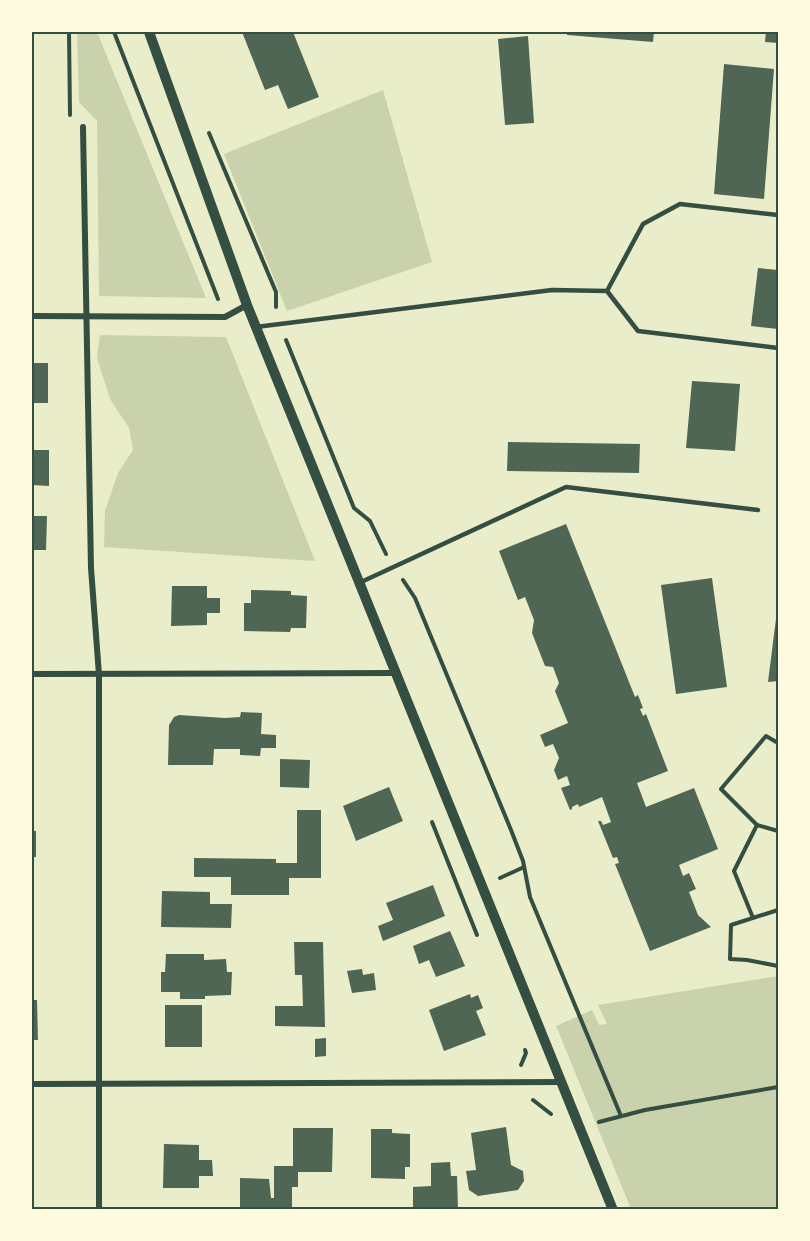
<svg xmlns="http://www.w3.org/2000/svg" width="810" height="1241" viewBox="0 0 810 1241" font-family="'Public Sans',sans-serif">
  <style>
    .green { fill: #cad2ad }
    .building { fill: #4f6655 }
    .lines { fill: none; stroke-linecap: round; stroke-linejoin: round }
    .path { stroke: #344e41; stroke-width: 4 }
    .service { stroke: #344e41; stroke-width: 4.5 }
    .minor { stroke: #344e41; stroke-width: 6 }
    .tertiary { stroke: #344e41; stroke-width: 10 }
    .neatline { fill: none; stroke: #344e41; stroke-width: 2 }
  </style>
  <rect width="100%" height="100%" fill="#e9edc9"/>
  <g class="green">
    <path d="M77 32H97L206 298 99 296 97 121 79 102Z"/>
    <path d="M383 90 432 262 287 311 224 154Z"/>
    <path d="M100 335 226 337 315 561 104 547 105 511 118 473 133 450 129 428 110 399 97 358Z"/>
    <path d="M778 976V1209H631L556 1026 592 1010 599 1025 607 1024 598 1005Z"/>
  </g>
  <g class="building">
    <path d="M242 32H293L319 97 288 109 278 85 265 90Z"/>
    <path d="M567 32H654L653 42 567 35Z"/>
    <path d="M766 32H778V43L765 42Z"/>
    <path d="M528 36 534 123 505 125 498 39Z"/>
    <path d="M724 64 774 69 764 199 714 194Z"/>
    <path d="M758 268 778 270V329L751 326Z"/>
    <rect x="32" y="363" width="16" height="40"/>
    <path d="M692 381 740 384 735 451 686 448Z"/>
    <path d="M508 442 640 444 639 473 507 471Z"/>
    <path d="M32 450H49V486L32 485Z"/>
    <path d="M32 512H34V516H47L46 550H32Z"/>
    <path d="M566 524 635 697 638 695 643 708 640 709 643 716 646 714 668 771 637 783 646 807 694 788 718 849 679 865 683 876 689 873 696 889 689 892 698 915 711 927 650 951 615 864 619 863 617 857 613 858 598 821H601L603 825 611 822 602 797 579 807 578 804 572 807V809L570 810 561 788 570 785 567 776 558 780 554 770 559 758 553 744 545 747 540 735 568 723 555 691 559 683 553 667 545 666 532 633 534 620 525 597 518 600 499 551Z"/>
    <path d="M712 578 727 687 676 694 661 585Z"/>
    <path d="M172 586H207V598H220V613H207V625L171 626Z"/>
    <path d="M251 590 291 591V595L307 596 306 628H291L290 632 244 631V603H251Z"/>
    <path d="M777 611 778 681 768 682Z"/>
    <path d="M241 712 262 713 261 734 276 735V748H261L260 756 240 755V749H214L213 765H168L169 725 174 717 179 715 225 718 240 717Z"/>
    <path d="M280 759 310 760 309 788 280 787Z"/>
    <path d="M389 787 403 821 356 841 343 806Z"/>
    <path d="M297 810H321V878H289V895H231V877H194V858L276 859V863H297Z"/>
    <rect x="32" y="831" width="4" height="26"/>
    <path d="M433 885 445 916 383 941 378 926 393 920 386 903Z"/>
    <path d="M162 891 210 892V904H232L231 928 161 927Z"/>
    <path d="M450 931 465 966 436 977 429 960 419 964 413 946Z"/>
    <path d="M294 942H323L325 1027 275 1026V1006H303L302 975H295Z"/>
    <path d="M166 954H204V960L226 959 227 972H232L231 995 205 996V999H180V992H161V972H165Z"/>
    <path d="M362 969 363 975 374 973 376 990 352 993 347 971Z"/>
    <path d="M470 994 471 998 478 995 483 1008 476 1011 486 1035 444 1051 429 1010Z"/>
    <path d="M32 1000H37L38 1040H32Z"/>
    <rect x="165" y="1005" width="37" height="42"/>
    <path d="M326 1038V1056L315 1057V1039Z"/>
    <path d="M506 1127 511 1165 523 1171 524 1181 518 1190 478 1196 469 1190 466 1171 476 1170 471 1133Z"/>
    <path d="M293 1128H333L332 1172H298V1187H292V1210H240V1178L269 1179 271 1198H274V1166H293Z"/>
    <path d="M371 1129H392V1133L410 1134V1167H405V1179L371 1178Z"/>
    <path d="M164 1144 199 1145V1160H212L213 1176H199V1188H163Z"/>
    <path d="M450 1162 451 1176H457L458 1209 413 1210V1187L431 1186V1163Z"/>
  </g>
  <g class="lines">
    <g class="path">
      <path d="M69 32 70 115"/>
      <path d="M114 32 218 299"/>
      <path d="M209 133 276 292V307"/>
      <path d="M286 340 354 508 370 521 386 554"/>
      <path d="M403 580 415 598 511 830 523 861 530 897 621 1116"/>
      <path d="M778 743 766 736 721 789 757 825 778 831"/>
      <path d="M432 822 477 935"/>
      <path d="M500 878 524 867"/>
      <path d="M778 910 731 925 730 959 747 960 778 966"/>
      <path d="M753 918 734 871 757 825"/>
      <path d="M521 1065 526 1053 525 1050"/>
      <path d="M533 1100 551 1114"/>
      <path d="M599 1122 645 1110 778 1087"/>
    </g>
    <g class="service">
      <path d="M607 291 643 224 680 204 778 215"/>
      <path d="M256 327 552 290 607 291 638 331 778 348"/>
      <path d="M359 583 566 487 758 510"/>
    </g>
    <g class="minor">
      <path d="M83 127 91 568 99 675V1210"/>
      <path d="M32 316 225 317 247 305"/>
      <path d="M32 674 395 673"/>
      <path d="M32 1084 561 1082"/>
    </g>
    <path class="tertiary" d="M149 32 247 305 613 1210"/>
  </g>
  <rect width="810" height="1241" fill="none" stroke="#fefae0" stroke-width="66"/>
  <rect x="33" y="33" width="744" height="1175" class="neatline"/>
</svg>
